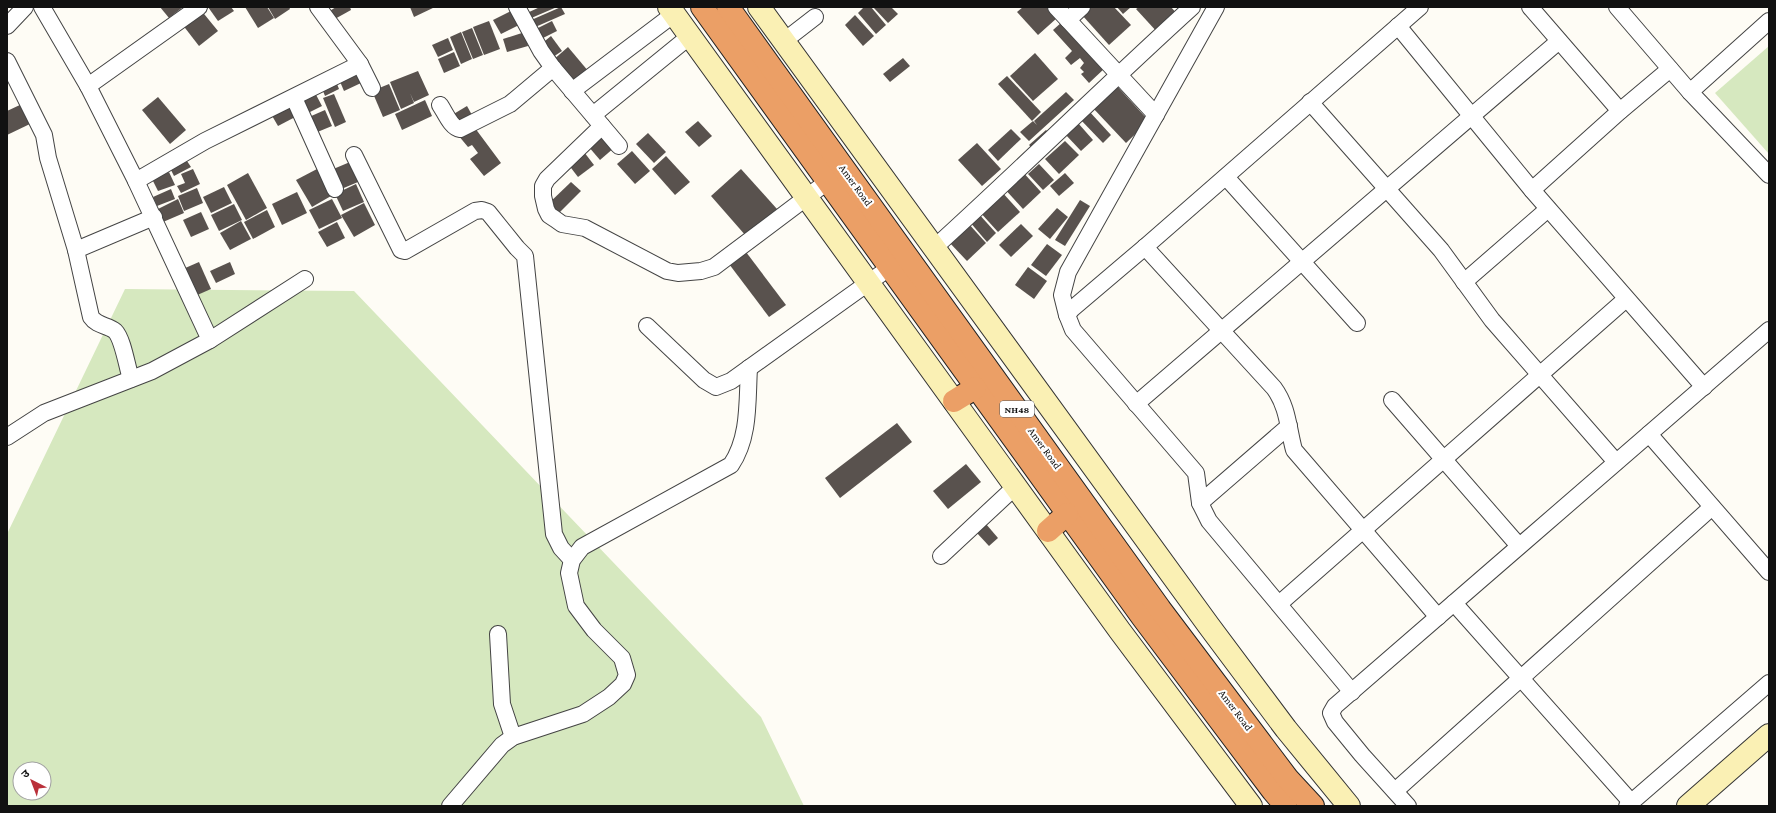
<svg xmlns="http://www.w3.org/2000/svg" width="1776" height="813" viewBox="0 0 1776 813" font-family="'Crimson Pro','Noto Sans Devanagari',serif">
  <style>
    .green { fill: #d6e8bf; fill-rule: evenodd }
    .building { fill: #59524e }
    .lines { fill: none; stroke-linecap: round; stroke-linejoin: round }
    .street-casing { stroke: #444; stroke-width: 18 }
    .secondary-casing { stroke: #333; stroke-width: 24 }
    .highway-casing { stroke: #222; stroke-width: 24 }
    .street { stroke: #fff; stroke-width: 16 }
    .secondary { stroke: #faf0b4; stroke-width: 22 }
    .highway { stroke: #eb9f66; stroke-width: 22 }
    .labels { text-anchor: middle; stroke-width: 4; stroke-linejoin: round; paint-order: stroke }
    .shield { fill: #fff; stroke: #585858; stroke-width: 1 }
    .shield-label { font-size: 10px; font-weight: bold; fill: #111 }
    .street-label { font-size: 11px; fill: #111; stroke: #fff }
  </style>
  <rect width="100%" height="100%" fill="#fefcf5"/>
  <g class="green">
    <path d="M1769 46V154L1715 93Z"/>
    <path d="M125 289 354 291 761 717 804 806H7V534ZM20 769H44V793H20Z"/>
  </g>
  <g class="building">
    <path d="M160 7H183L169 18Z"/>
    <path d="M208 7H231L234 11 218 21Z"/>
    <path d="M245 7H267L274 18 258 28Z"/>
    <path d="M268 7H289L290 9 275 19Z"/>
    <path d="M336 7H350L351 10 333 20 328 12Z"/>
    <path d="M410 7H435L414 17Z"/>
    <path d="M540 7H557L529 19 527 13Z"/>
    <path d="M561 7 565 14 533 28 529 21Z"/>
    <path d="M864 7H871L886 25 876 34 858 13Z"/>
    <path d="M873 7H891L898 14 888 23Z"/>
    <path d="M1023 7H1047L1057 18 1038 35 1017 12Z"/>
    <path d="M1090 7H1114L1131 25 1109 45 1082 15Z"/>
    <path d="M1117 7H1131L1123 14Z"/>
    <path d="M1139 7H1171L1178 15 1158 33 1136 9Z"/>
    <path d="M200 9 218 31 199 46 182 24Z"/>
    <path d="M515 9 523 23 501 34 493 20Z"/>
    <path d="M855 15 874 36 863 46 845 25Z"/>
    <path d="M489 21 500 49 484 55 473 27Z"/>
    <path d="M552 21 557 31 539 40 534 30Z"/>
    <path d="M1062 22 1105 68 1089 83 1081 74 1084 72 1080 68 1084 63 1080 58 1071 65 1065 58 1072 51 1053 30Z"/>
    <path d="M472 28 483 55 473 59 462 32Z"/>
    <path d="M461 32 472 59 461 64 450 37Z"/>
    <path d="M525 32 528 46 507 52 503 39Z"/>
    <path d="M551 36 562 51 550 59 540 45Z"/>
    <path d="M448 38 453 50 438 57 432 45Z"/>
    <path d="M568 47 589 72 572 85 552 61Z"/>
    <path d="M454 52 460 66 444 73 438 59Z"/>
    <path d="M1035 53 1058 79 1033 101 1010 76Z"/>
    <path d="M903 58 910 66 890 82 883 74Z"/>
    <path d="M354 70 361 83 344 91 338 77Z"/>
    <path d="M418 71 429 95 414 102 410 93 414 103 401 109 390 82Z"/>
    <path d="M1007 76 1041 112 1032 121 998 84Z"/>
    <path d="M335 79 339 89 325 96 321 86Z"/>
    <path d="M389 84 400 110 383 117 372 91Z"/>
    <path d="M1116 85 1149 121 1126 143 1092 107Z"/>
    <path d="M314 91 322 106 306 114 299 99Z"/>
    <path d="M1066 92 1074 100 1029 141 1020 132 1033 121 1037 125 1034 121Z"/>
    <path d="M334 94 346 122 335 127 323 98Z"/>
    <path d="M158 97 186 130 170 144 142 110Z"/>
    <path d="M425 100 432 116 402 130 395 114Z"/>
    <path d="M292 102 299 115 278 126 271 114Z"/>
    <path d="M22 104 32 123 7 135V111Z"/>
    <path d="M467 106 472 115 457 123 452 115Z"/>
    <path d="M325 110 332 126 315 133 309 117Z"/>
    <path d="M1088 110 1111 135 1103 143 1079 118Z"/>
    <path d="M698 121 712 136 699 147 685 132Z"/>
    <path d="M1078 123 1093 140 1081 151 1065 134Z"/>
    <path d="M472 124 501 163 484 176 470 159 478 153 472 145 468 147 458 135Z"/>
    <path d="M1011 129 1021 139 998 161 988 150Z"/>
    <path d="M1046 130 1051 135 1034 150 1029 145Z"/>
    <path d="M602 131 615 147 600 160 588 146Z"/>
    <path d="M648 133 666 152 654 163 636 144Z"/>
    <path d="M1065 141 1079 155 1059 174 1045 159Z"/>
    <path d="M977 143 1001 169 982 186 958 160Z"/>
    <path d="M632 151 650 171 635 184 617 164Z"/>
    <path d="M584 152 594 165 578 177 568 164Z"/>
    <path d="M666 156 690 182 675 195 652 169Z"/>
    <path d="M185 158 191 167 174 176 169 166Z"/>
    <path d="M350 162 358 182 339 190 331 170Z"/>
    <path d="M1039 164 1054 180 1043 190 1028 174Z"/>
    <path d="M193 169 200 184 181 193 177 186 185 183 181 174Z"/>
    <path d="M317 169 331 196 312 207 296 180Z"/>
    <path d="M741 169 777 209 746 236 711 196Z"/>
    <path d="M1021 170 1041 192 1023 209 1003 187Z"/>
    <path d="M169 172 175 185 158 191 152 179Z"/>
    <path d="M248 173 267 208 246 220 227 185Z"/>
    <path d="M1065 173 1074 183 1059 196 1050 186Z"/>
    <path d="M571 182 581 191 557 215 547 205Z"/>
    <path d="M356 184 364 202 343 211 335 194Z"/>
    <path d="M224 187 232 203 211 213 203 197Z"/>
    <path d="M197 188 203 203 184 211 178 196Z"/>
    <path d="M171 189 175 199 157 206 153 197Z"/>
    <path d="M1001 191 1020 212 998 232 979 211Z"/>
    <path d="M297 192 307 213 282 225 272 204Z"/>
    <path d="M178 199 184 213 163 222 158 209Z"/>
    <path d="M332 199 342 218 319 229 309 210Z"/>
    <path d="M1080 200 1090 206 1065 246 1055 240Z"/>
    <path d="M364 203 375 225 354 237 341 215Z"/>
    <path d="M234 204 242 220 219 231 211 215Z"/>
    <path d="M1057 208 1068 217 1050 239 1038 229Z"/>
    <path d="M267 210 275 227 253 239 244 222Z"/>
    <path d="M201 212 209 229 191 237 183 220Z"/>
    <path d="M978 213 996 233 987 242 969 221Z"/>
    <path d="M241 221 251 239 230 250 220 233Z"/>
    <path d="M337 222 345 238 327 247 318 232Z"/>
    <path d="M968 223 986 243 967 261 948 241Z"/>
    <path d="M1021 224 1033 236 1011 257 999 245Z"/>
    <path d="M1047 244 1062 255 1046 276 1031 265Z"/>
    <path d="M743 248 786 305 769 317 726 260Z"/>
    <path d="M199 262 211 289 195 296 183 269Z"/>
    <path d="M230 262 235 274 216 283 210 271Z"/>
    <path d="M1028 267 1047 281 1034 299 1015 285Z"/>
    <path d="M897 423 912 442 840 498 825 478Z"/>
    <path d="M966 464 981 482 948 509 933 491Z"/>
    <path d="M986 524 998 538 989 546 976 532Z"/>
  </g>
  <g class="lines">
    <g class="street-casing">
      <g id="street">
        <path d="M318 7 360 64 372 88"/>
        <path d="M517 7 541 51 553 68 619 146"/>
        <path d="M1056 7 1156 115"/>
        <path d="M1530 7 1620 111"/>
        <path d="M1617 7 1690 92 1769 175"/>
        <path d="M1068 20 1082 7"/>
        <path d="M7 26 25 7"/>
        <path d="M1398 26 1532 190 1704 387"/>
        <path d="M784 41 815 17"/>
        <path d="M7 61 44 135 48 158 76 250 91 317C97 326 108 325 115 331 123 339 127 367 131 379"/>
        <path d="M88 86 199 7"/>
        <path d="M572 91 674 14"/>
        <path d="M1690 92 1769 21"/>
        <path d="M294 98 335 189"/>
        <path d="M1310 102 1441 250 1492 320 1616 462"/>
        <path d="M440 105C445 112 451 128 460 129L510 104 553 68"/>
        <path d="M593 115 690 36"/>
        <path d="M602 126 547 179 543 186V196L546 209 549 215 555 219 562 224 585 228 667 271 678 273 701 271 714 267 827 182"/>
        <path d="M354 155 401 250 405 251 475 211 482 210 488 212 517 248 525 256 554 534 561 548 572 560"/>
        <path d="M1226 177 1357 323"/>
        <path d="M136 181 205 141 360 64"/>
        <path d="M1532 190 1620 111 1670 69"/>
        <path d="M1145 247 1274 388C1288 407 1288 428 1294 450L1438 617"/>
        <path d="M934 248C1021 169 1105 86 1192 7"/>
        <path d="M76 250 154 217"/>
        <path d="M1464 282 1548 209"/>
        <path d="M1067 315 1062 295 1068 272 1216 7"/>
        <path d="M647 326 704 380 716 387 731 381 889 268"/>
        <path d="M210 340 305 279"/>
        <path d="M1392 400 1519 546"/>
        <path d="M1136 404 1559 41"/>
        <path d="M1649 434 1769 572"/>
        <path d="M7 437 44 413 152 371 210 340 136 181 88 86 42 7"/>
        <path d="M1200 503 1289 426"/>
        <path d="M941 556 1016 486"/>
        <path d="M1454 603 1631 802"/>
        <path d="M1279 604 1626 299"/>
        <path d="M498 634 502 704 513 737"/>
        <path d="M1352 692 1209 521 1200 503 1196 473 1073 330 1067 315 1072 309 1145 247 1420 7"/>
        <path d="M1395 791 1712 507"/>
        <path d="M450 806 502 745 513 737 583 714 609 697 623 684 627 675 622 658 594 630 576 606 569 573 572 560 582 547 731 465C750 437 747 401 749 368"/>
        <path d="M1408 806 1362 755 1335 722 1331 713 1335 706 1769 330"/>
        <path d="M1627 806 1769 683"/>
      </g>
    </g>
    <g class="secondary-casing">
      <g id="secondary">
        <path d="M669 7 1120 631 1251 806"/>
        <path d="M759 7 1209 626 1286 729 1349 806"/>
        <path d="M1688 806 1769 735"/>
      </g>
    </g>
    <g class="highway-casing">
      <g id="highway">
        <path d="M702 7 1143 618 1273 791 1286 806"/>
        <path d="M728 7 1160 609 1288 779 1313 806"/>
        <path d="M954 401 975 388"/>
        <path d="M1048 531 1067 514"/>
      </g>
    </g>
    <use href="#street" class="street"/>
    <use href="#secondary" class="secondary"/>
    <use href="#highway" class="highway"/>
  </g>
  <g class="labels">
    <rect class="shield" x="1000" y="401" width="34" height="16" rx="3"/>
    <g class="shield-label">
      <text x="1017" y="413">NH48</text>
    </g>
    <g class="street-label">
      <text transform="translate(856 185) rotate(54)" y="4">Amer Road</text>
      <text transform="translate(1045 448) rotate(54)" y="4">Amer Road</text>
      <text transform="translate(1236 710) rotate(53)" y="4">Amer Road</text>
    </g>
  </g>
  <rect width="1776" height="813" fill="none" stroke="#111111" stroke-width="16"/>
  <g transform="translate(32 781) rotate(318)"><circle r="19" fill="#ffffff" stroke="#a0a0a0"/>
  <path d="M0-3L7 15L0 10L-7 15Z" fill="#ba303a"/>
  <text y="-6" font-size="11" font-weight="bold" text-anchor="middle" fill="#111111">उ</text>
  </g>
</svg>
